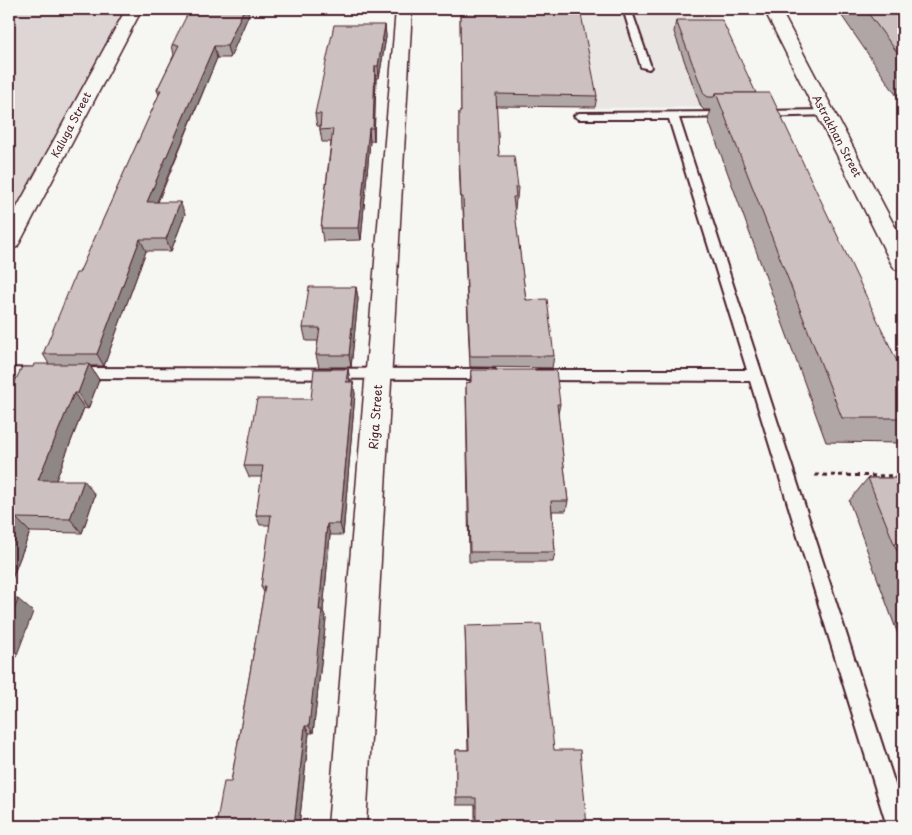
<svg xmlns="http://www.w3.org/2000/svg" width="912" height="835" viewBox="0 0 912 835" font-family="'Playpen Sans',sans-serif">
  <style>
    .built { fill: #e9e6e3 }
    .green { fill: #ddd6d5; stroke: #947a80 }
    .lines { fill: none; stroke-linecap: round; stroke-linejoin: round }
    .service-casing { stroke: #4a1f2b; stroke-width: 4 }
    .minor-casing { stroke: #4a1f2b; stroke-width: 3 }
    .path { stroke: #4a1f2b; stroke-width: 3; stroke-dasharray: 4 4; stroke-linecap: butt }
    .service { fill: #f6f6f2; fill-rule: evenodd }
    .minor { fill: #f6f6f2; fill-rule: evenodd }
    .wall { fill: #afa6a5; stroke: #4a1f2b }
    .shaded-wall { fill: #8f8786; stroke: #4a1f2b }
    .building { fill: #ccc1c0; stroke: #4a1f2b }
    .labels { text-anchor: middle; stroke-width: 4; stroke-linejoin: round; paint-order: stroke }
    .far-street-label { font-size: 11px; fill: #4a1f2b; stroke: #f6f6f2 }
    .street-label { font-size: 12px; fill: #4a1f2b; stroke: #f6f6f2 }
  </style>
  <rect width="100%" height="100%" fill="#f6f6f2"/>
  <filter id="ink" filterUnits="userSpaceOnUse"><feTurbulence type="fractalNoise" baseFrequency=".02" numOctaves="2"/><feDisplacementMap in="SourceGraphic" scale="10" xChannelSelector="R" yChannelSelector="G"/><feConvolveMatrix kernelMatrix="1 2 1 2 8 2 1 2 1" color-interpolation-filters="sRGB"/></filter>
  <g filter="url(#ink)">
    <path class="built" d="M541 9H705L752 107 552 108Z"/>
    <path class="green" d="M9 9H134L9 242Z"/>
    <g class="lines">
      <g class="service-casing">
        <g id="service">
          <path d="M623 9H631L651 67 649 69 641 67Z"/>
          <path d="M824 110 828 111V115L761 117 756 114 761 111Z"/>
          <path d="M730 112 734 113V117L679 118 903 809V826H887L750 381 538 380 533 379 531 375 533 371 538 370H747L669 119H579L574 116 579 113Z"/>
          <path d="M9 368 45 369 47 373 45 377 9 378Z"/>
          <path d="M75 368 490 369 495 370 497 374 495 378 490 379 75 378 70 377 68 373 70 369Z"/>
        </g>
      </g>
      <g class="minor-casing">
        <g id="minor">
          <path d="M126 9H142L20 242 17 247 9 249V222Z"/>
          <path d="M396 9H412L366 826H328Z"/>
          <path d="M764 9H780L903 242V271L895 269 891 263Z"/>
        </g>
      </g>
      <path class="path" d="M815 475 903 476"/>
      <use href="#service" class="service"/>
      <use href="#minor" class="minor"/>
    </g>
    <g class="wall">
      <path d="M460 9 597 96 595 107 496 106 499 156 518 187 517 199H516L515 209H514L526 300 554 356 552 368 470 367 463 209H461L459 160V112H461Z"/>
      <path d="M837 9H903V105Z"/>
      <path d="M249 14 230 58H217L158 202 185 214 171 251H146L104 366H90L99 380 88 409 84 408 56 480 95 495 82 533 30 532 9 586V394L33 367 49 364 43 354 159 95 157 90 174 55 172 45Z"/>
      <path d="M676 20 756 93 903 374V443L826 442 708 119 711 110H704L701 107 674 32Z"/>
      <path d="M385 25 386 37 379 78H376L374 141H370L361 240 323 241 321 228 331 142H322L320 130V126H317L315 114Z"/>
      <path d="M356 287 358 299 351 367H319L316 355 318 341H306L303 328Z"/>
      <path d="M348 369 350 382H353L355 394 343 535H330L323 611 326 619 313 733H309L299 826H216L231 782 264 592 261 587 270 525H260L256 515 262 477H249L244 466Z"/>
      <path d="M471 370 560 404 558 414 568 501 566 511H552L555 552 553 562H469L466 394V383L470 382Z"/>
      <path d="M868 478H903V648L849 501Z"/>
      <path d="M465 626 554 750 587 826H475V805H456V750H468Z"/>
    </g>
    <g class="shaded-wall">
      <path d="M244 9H248L249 14 230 58 227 46Z"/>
      <path d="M385 25 386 37 379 78 378 66Z"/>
      <path d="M214 46 217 58 152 214 147 202Z"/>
      <path d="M375 66 376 78 374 141 373 128Z"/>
      <path d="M369 128 370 141 361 240 359 228Z"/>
      <path d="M180 202 185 214 171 251 166 239Z"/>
      <path d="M140 239 146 251 104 366 97 354Z"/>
      <path d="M356 287 358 299 351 367 349 355Z"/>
      <path d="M89 364 99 380 88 409 78 393Z"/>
      <path d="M348 369 350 381 348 394 346 382Z"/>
      <path d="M353 382 355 394 343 535 340 524Z"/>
      <path d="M74 393 84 408 50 495 38 480Z"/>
      <path d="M84 480 95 495 82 533 70 519Z"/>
      <path d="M16 518 30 532 9 586V536Z"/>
      <path d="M327 524 330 535 323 611 326 619 313 733 309 726 319 610Z"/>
      <path d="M18 599 33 612 9 676V624Z"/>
      <path d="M305 726 309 733 299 826H294Z"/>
    </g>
    <g class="building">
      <path d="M190 9H244L227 46H214L147 202H180L166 239H140L97 354H43L76 273H79L161 90H157L179 45H172Z"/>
      <path d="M460 9H580L597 96 496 94 499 156H514L518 187H515L516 197H513L526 300 547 299 554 356H470L463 197H461L459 148V112H461Z"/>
      <path d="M865 9H903V60Z"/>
      <path d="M676 20H722L756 93H716L714 97H708L704 94Z"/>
      <path d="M334 25H385L378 66H375L373 128H369L359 228H321L333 129 320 130 321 114H315Z"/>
      <path d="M716 93H770L903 374V418H842Z"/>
      <path d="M309 287H356L349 355H316L320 328H303Z"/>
      <path d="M34 364H89L78 393H74L38 480H84L70 519 16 518 9 536V394L22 367H33Z"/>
      <path d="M314 369H348L346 382H353L340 524H327L319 610H322L309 726H305L294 826H216L224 782H231L265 586 261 587 271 515H256L263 466H244L257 399H311Z"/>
      <path d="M471 370H556L560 404H557L568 501H551L555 552H470L466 383 471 382Z"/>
      <path d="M868 478H903V566Z"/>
      <path d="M9 599H18L9 624Z"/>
      <path d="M541 624 554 750H580L587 826H476V798H456V750H469L465 626Z"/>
    </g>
  </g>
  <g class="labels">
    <g class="far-street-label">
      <text transform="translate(71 125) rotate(-62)" y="4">Kaluga Street</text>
      <text transform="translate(837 136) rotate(62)" y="4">Astrakhan Street</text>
    </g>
    <g class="street-label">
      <text transform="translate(376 417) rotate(-86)" y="4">Riga Street</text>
    </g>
  </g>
  <rect width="912" height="835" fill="none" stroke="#f6f6f2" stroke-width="30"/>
  <rect x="15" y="15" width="882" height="805" fill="none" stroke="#4a1f2b" stroke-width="2" filter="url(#ink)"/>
</svg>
